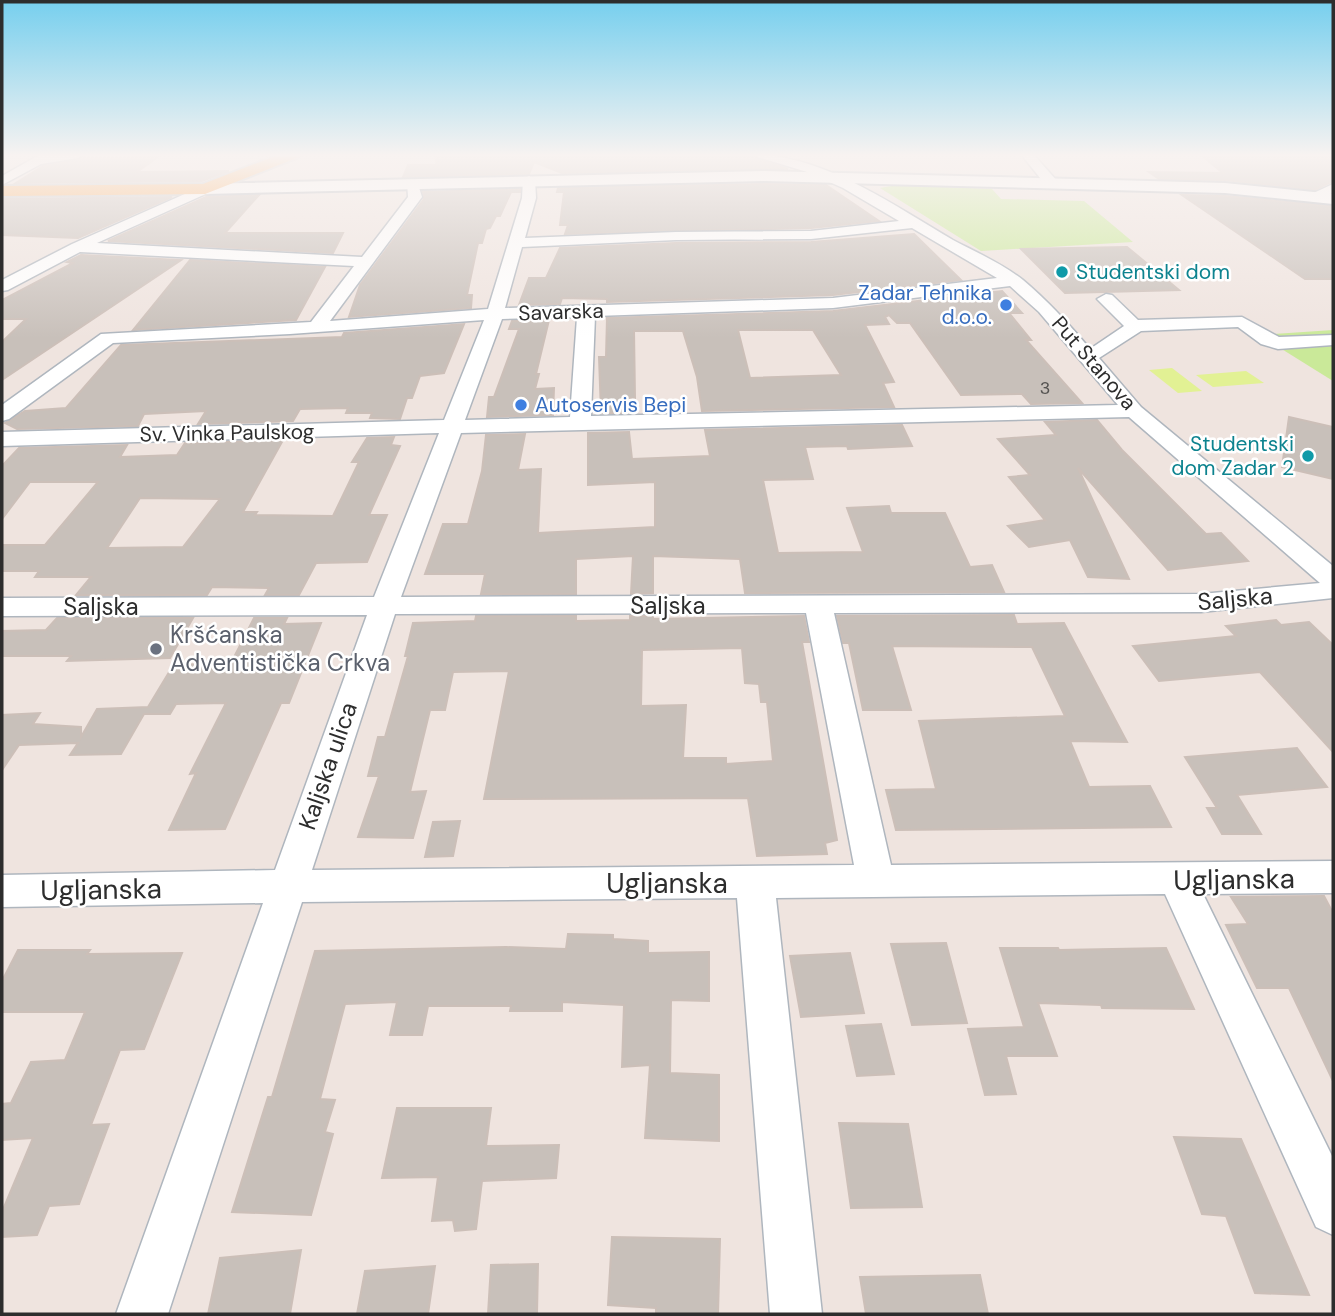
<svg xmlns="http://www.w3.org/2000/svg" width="1335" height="1316" viewBox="0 0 1335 1316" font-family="'DM Sans',sans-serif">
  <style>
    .green { fill: #cae999 }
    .pitch { fill: #e2f194 }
    .building { fill: #c8c0ba; stroke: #ccbfb8; stroke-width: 2; fill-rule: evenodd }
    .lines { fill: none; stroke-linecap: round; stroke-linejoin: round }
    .street-casing { stroke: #afb6be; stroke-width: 3 }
    .secondary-casing { stroke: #afb6be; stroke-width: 4 }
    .primary-casing { stroke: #c4c4c4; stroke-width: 4 }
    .street { fill: #fff; fill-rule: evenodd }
    .secondary { fill: #fff; fill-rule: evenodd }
    .primary { fill: #fbaa59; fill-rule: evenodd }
    .culture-dot { fill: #0f9aa8; stroke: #fff; stroke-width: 2.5 }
    .shop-dot { fill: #3f7fe0; stroke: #fff; stroke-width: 2.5 }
    .worship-dot { fill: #6b7280; stroke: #fff; stroke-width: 2.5 }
    .labels { text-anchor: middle; stroke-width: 5; stroke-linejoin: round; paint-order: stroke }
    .far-number-label { font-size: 18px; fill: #545250 }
    .far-culture-label { font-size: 21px; fill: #0d838f; stroke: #fff; text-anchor: start }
    .far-shop-label { font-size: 21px; fill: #366cbe; stroke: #fff; text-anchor: end }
    .far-street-label { font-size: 21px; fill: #2d2d2d; stroke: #fff }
    .street-label { font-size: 24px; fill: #2d2d2d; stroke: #fff }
    .worship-label { font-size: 24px; fill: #5b616d; stroke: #fff; text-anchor: start }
    .near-street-label { font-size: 28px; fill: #2d2d2d; stroke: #fff }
  </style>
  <rect width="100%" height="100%" fill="#efe4df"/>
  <g class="green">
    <path d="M897 185 992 189 1001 199 1084 201 1133 242 981 251 880 188Z"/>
    <path d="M1333 330V381L1259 335Z"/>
  </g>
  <g class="pitch">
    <path d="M1172 368 1202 391 1178 393 1149 370Z"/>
    <path d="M1246 371 1264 383 1213 387 1196 375Z"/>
  </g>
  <g class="building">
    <path d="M437 154H746L788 169 562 173 534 162 529 174 403 177 408 165H436Z"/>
    <path d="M1253 154H1333V181L1315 190 1225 180 1159 179 1149 172 1223 173 1202 156 1249 157Z"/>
    <path d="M158 157 137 172 229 171 202 181 16 183 43 166 82 158Z"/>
    <path d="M764 184 826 185 879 221 811 228 565 234 568 225H560L564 192H557L558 188Z"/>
    <path d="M520 189V192H511L500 216H496L490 228 486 229 482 243H478L467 295H472L471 308 349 317 360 285 424 199 423 192Z"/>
    <path d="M259 195 225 233H343L333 253 108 241 206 197Z"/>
    <path d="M1182 195 1225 196 1333 206V279H1305Z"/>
    <path d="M172 197 78 238 2 235V199Z"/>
    <path d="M914 234 961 280 833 295 607 302V299L562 298 560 304 519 305 529 278H546L560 248 676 243 811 242Z"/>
    <path d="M1127 247 1179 290 1065 293 1021 249Z"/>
    <path d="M81 255 181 260 2 380V342L26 319H2V300L73 263 67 262Z"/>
    <path d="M190 260 325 267 296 320 133 330Z"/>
    <path d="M1002 291 1022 313H1009L1031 340H1026L1082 403 1031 404 1022 394 961 395 910 323H897L889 315 885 317 889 324 865 325 894 382 883 383 894 407 702 411 697 377 683 331H634L635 398H626L627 413H601L599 357H606L607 318 833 311ZM738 330H813L841 375 750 378Z"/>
    <path d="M549 320 536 374H539L535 389 554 388 553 415 487 417 489 397H494L519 329H509L512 321Z"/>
    <path d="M464 324 444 373 420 376 412 398H407L400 419 370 418 372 413H346L348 408 300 409 293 421 198 424 206 411 144 414 138 426 17 429 5 423 25 411 66 408 121 345 342 337 344 333Z"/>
    <path d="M1289 417 1333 427V479L1282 467Z"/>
    <path d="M1097 420 1122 450 1206 534 1221 533 1248 561 1168 570 1078 468 1129 579 1088 577 1070 540 1029 547 1008 526 1045 520 1009 477 1030 475 998 439 1056 435 1045 422Z"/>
    <path d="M902 425 912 446 848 449 847 446 805 447 813 479 763 480 778 553 863 552 847 508 889 506 891 513H945L970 567 992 565 1004 592 745 593 740 559 653 556V593L631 594 633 556 576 559V594H481L485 574H425L443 524H468L482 471 486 435 525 434 518 470 541 469 538 533 655 527V482L588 485V433L629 432 632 459 710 456 705 430Z"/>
    <path d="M394 437 391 445 400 446 369 515H387L367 562 316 563 299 595H265L269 588 212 587 207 595H76L91 577H35L39 571H2V545H45L98 482H30L2 519V466L19 448 127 445 120 457 177 455 185 443 283 440 243 512H257L255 515 333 516 359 462H352L367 438ZM140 498 220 499 183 547 107 548Z"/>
    <path d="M1014 615 1017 624 1064 623 1127 742 1070 741 1089 787 1150 786 1171 827 896 830 886 790 936 789 919 721 1065 716 1032 647 892 646 911 710H863L849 643H843L837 616Z"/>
    <path d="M476 616H576V621L630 620V616H653V619L804 616 809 642H802L837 840 825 843 827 854 757 856 748 798 484 799 509 671 453 672 445 710H430L410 792 426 791 413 838 358 837 379 776H368L378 737H385L408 656H405L413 623 475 621ZM742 648 745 683 759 684 761 702H767L773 761 726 764V758H683L686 705 641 706 642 650Z"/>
    <path d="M57 618H193L170 658 67 661 71 656H2V631L46 630Z"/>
    <path d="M254 618H287L284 624 321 623 289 703H281L225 829 169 830 196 773 190 774 226 703 176 704 170 714H144L121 754 70 755 78 743 19 745 2 770V715L40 713 33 724 81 727V737L97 709 148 707 174 664 230 665Z"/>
    <path d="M1276 620 1281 625 1309 622 1333 645V752L1260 672 1159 681 1133 646 1236 636 1226 626Z"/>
    <path d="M1297 748 1327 787 1237 795 1261 834H1222L1207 808H1217L1185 757Z"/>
    <path d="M460 821 453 856 425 857 433 822Z"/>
    <path d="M1324 896 1333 913V1081L1289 988H1257L1226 925 1248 924 1231 897Z"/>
    <path d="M568 934 613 935V939L648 941V953L709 952V1001L671 1000 670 1073 719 1075V1141L645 1138 650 1065 622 1067 624 1005 562 1002V1011H510L511 1006H428L422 1035H390L397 1002 345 1004 320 1099 335 1100 325 1132 333 1134 311 1215 232 1212 268 1097H272L315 951 506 947 566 949Z"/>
    <path d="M946 943 967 1023 912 1025 891 944Z"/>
    <path d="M1000 948H1058L1059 950 1166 948 1194 1009 1102 1008 1101 1005 1038 1003 1057 1056H1006L1016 1094 985 1095 968 1029 1024 1027Z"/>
    <path d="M18 950H90L87 954 182 953 144 1049 120 1050 91 1125 109 1124 79 1204 49 1206 37 1235 2 1237V1212L33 1138 2 1140V1104L11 1103 31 1062 65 1060 85 1012H2V981Z"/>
    <path d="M850 953 864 1013 801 1017 790 956Z"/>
    <path d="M881 1024 894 1074 857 1076 846 1026Z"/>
    <path d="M397 1108H491L486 1146 559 1145 556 1178 482 1181 476 1229 455 1231 453 1220 432 1221 438 1177 382 1178Z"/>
    <path d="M839 1123 908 1124 922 1207 851 1208Z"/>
    <path d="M1174 1137 1241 1139 1309 1295 1255 1293 1226 1216 1202 1214Z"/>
    <path d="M612 1237 720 1239 718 1314H656V1308L608 1305Z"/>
    <path d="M301 1250 290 1314H208L220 1258Z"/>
    <path d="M538 1264 537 1314H488L491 1265Z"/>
    <path d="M435 1266 428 1314H357L365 1271Z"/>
    <path d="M980 1275 988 1314H866L860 1277Z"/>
  </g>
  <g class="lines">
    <g class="street-casing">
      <g id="street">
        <path d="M41 154H84L78 158 41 164 2 185V176Z"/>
        <path d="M748 154C823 154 891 204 953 240 976 252 1003 264 1023 280 1048 301 1069 324 1090 349L1124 326 1097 299 1106 294 1112 295 1138 320 1242 317 1279 337 1333 335V345L1278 349 1261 344 1238 327 1141 331 1099 358 1141 407 1333 566V598L1201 612 834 613 891 865 1333 861V893L1203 894 1333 1158V1235L1316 1227 1165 894 776 898 822 1314H770L737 898 302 902 168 1314H116L263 903 2 907V875L275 870 367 615 2 616V598L374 597 439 433 2 446V432L444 420 484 320 290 334 113 343 9 419 2 421V405L101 334 311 322 354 266 80 252 8 290 2 291V280L72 244 205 185 212 189 210 192 97 243 362 257 408 197 407 181H417L422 197 330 321 488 309 522 198 523 180 529 176 535 180 536 198 525 238 676 232 811 231 899 221 843 188 807 172ZM912 228 997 278 833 298 505 308 522 247 676 240 811 239ZM1010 286 1039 312 1118 405 591 416 595 316 833 308ZM577 317 570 417 465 420 502 319ZM1129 417 1320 583 1201 594 401 597 461 433ZM806 613 854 865 312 870 395 614Z"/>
        <path d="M1021 154H1033L1058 182V188H1048Z"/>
        <path d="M1333 184V193L1314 200 1307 196Z"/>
      </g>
    </g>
    <g class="secondary-casing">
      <path id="secondary" d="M764 171 1225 183 1333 194V204L1225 193 764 181 205 194 197 189 205 184Z"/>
    </g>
    <g class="primary-casing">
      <path id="primary" d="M280 154H302L299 157 205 194 2 196V186L203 184Z"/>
    </g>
    <use href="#street" class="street"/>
    <use href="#secondary" class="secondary"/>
    <use href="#primary" class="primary"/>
  </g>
  <linearGradient id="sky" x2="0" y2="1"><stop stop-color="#76cfee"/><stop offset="0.46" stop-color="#f8f3f1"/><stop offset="1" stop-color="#f8f3f1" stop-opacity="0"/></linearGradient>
  <rect width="1335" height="338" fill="url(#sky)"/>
  <g class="culture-dot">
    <circle cx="1062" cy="272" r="7"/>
    <circle cx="1308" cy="456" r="7"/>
  </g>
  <g class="shop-dot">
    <circle cx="1006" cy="305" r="7"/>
    <circle cx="521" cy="405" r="7"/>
  </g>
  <circle class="worship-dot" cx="156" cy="649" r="7"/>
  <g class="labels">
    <g class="far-number-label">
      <text x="1045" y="394">3</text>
    </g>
    <g class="far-culture-label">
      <text x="1076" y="279">Studentski dom</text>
      <text x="1294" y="451" text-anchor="end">Studentski<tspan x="1294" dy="24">dom Zadar 2</tspan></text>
    </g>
    <g class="far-shop-label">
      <text x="992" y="300">Zadar Tehnika<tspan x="992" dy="24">d.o.o.</tspan></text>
      <text x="535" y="412" text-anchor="start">Autoservis Bepi</text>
    </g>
    <g class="far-street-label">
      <text transform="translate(561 312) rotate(-2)" y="7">Savarska</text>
      <text transform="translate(1094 363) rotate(49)" y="7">Put Stanova</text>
      <text transform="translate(227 433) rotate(-1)" y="7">Sv. Vinka Paulskog</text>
    </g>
    <g class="street-label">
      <text transform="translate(1235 599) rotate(-5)" y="8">Saljska</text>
      <text x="668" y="614">Saljska</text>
      <text x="101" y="615">Saljska</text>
      <text transform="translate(328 766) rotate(-71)" y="8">Kaljska ulica</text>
    </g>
    <g class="worship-label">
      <text x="170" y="643">Kršćanska<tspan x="170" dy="28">Adventistička Crkva</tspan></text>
    </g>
    <g class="near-street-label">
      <text transform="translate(1234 879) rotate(-1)" y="10">Ugljanska</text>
      <text x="667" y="893">Ugljanska</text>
      <text transform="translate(101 889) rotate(-1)" y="10">Ugljanska</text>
    </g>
  </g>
  <rect width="1335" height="1316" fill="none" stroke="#2d2d2d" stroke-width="7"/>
</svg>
